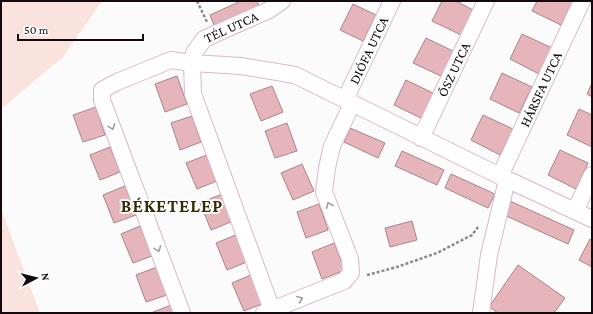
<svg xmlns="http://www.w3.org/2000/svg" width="593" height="314" viewBox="0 0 593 314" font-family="'Crimson Pro',serif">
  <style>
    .green { fill: #fbe3dd }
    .building { fill: #e6b5bb; stroke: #a78589 }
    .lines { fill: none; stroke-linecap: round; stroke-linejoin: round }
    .minor-casing { stroke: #d9b9c8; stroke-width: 18 }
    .path { stroke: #8e898c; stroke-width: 2.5; stroke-dasharray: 3 2; stroke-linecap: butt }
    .minor { stroke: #fff; stroke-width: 16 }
    .oneway { stroke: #a19d9f }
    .labels { text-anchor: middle; stroke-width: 3.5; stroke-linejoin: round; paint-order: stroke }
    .street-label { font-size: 14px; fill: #13090e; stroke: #fff }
    .district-label { font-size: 18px; font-weight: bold; letter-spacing: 1px; fill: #342d01; stroke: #fff }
  </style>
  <rect width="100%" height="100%" fill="#fbfbfb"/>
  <g class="green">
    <path d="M1 1H102L63 57 1 109Z"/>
    <path d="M1 209 40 313H1Z"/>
  </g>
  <g class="building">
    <path d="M241 1H257L261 10 216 30 210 15Z"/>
    <path d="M442 1H456L473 10 461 35 432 21Z"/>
    <path d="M537 1H573L561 25 532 11Z"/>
    <path d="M353 4 376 15 363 41 340 30Z"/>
    <path d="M522 34 552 48 539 74 510 59Z"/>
    <path d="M426 38 455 52 443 77 413 63Z"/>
    <path d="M502 73 532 87 519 113 490 99Z"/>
    <path d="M177 76 187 104 165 112 155 84Z"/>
    <path d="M406 80 435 94 423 119 394 105Z"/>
    <path d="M592 83V97L587 94Z"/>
    <path d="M272 86 283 112 261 121 250 94Z"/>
    <path d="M96 107 105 135 83 142 73 115Z"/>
    <path d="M579 109 592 115V147L567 135Z"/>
    <path d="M483 115 513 129 500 155 471 140Z"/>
    <path d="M192 116 201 142 180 150 171 123Z"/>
    <path d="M287 123 297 151 275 158 265 131Z"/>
    <path d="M350 128 385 143 378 158 344 142Z"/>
    <path d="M110 147 120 172 100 180 90 155Z"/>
    <path d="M560 150 588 163 576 189 548 175Z"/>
    <path d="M402 151 444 170 437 185 395 166Z"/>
    <path d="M207 155 217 181 197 189 186 163Z"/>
    <path d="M302 164 314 191 293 200 281 173Z"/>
    <path d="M451 174 495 194 488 208 445 188Z"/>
    <path d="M125 186 136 215 114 223 103 195Z"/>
    <path d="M222 194 233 221 211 230 200 203Z"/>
    <path d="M510 201 574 230 568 244 504 215Z"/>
    <path d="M319 204 328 230 306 238 297 212Z"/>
    <path d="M412 221 417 240 390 247 385 228Z"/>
    <path d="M140 226 152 256 133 263 121 234Z"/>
    <path d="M238 234 249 261 227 270 216 243Z"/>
    <path d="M590 239 592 240V267L579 260Z"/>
    <path d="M334 243 345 270 322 279 312 252Z"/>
    <path d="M518 265 565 298 554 313H498L489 307Z"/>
    <path d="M157 267 167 295 146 302 136 275Z"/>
    <path d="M253 274 264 303 244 311 232 283Z"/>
    <path d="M171 305 174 313H151Z"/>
  </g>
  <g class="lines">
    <g class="minor-casing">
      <g id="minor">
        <path id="s1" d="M345 100 392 1"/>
        <path id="s2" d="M421 138 486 1"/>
        <path id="s3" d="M500 176 582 1"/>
        <path d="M575 211 592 175"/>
        <path id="s4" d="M272 310 193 94 192 63 194 53 204 39 269 10 282 1"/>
        <path d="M182 313 102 100V90L117 82 171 60 192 63 241 66 295 75 500 176 592 219"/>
        <path d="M264 313 344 281 351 273 350 259 324 192 327 168 332 146 352 104"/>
        <path d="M481 313 489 255 507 180"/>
      </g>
    </g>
    <g class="path">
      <path d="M197 1 207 22"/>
      <path d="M367 275 397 267 437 253 472 235 478 227"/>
    </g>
    <use href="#minor" class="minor"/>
  </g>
  <defs><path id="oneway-chevron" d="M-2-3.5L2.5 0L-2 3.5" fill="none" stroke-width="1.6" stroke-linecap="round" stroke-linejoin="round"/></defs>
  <g class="oneway">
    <use href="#oneway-chevron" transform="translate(112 127) rotate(69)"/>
    <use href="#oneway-chevron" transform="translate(329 205) rotate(-112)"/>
    <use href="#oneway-chevron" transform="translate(158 249) rotate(69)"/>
    <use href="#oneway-chevron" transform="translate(300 299) rotate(-22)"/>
  </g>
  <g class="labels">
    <g class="street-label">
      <text dy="5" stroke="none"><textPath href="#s4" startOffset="318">TÉL UTCA</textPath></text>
      <text dy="5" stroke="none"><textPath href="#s1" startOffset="55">DIÓFA UTCA</textPath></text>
      <text dy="5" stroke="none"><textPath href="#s2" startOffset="76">ŐSZ UTCA</textPath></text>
      <text dy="5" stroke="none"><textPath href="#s3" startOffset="96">HÁRSFA UTCA</textPath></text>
    </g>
    <g class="district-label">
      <text x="172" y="212">BÉKETELEP</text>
    </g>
  </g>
  <rect width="593" height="314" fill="none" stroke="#13090e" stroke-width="4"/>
  <g transform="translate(36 278) rotate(83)" stroke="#ffffff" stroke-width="3" paint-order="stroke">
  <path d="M0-3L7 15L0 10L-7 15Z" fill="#13090e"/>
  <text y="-6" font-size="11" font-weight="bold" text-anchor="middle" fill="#13090e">N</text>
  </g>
  <path d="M18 34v6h125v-6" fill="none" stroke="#13090e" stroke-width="2"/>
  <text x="24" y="34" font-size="12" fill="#13090e" stroke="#ffffff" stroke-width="3" paint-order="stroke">50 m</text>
</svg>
